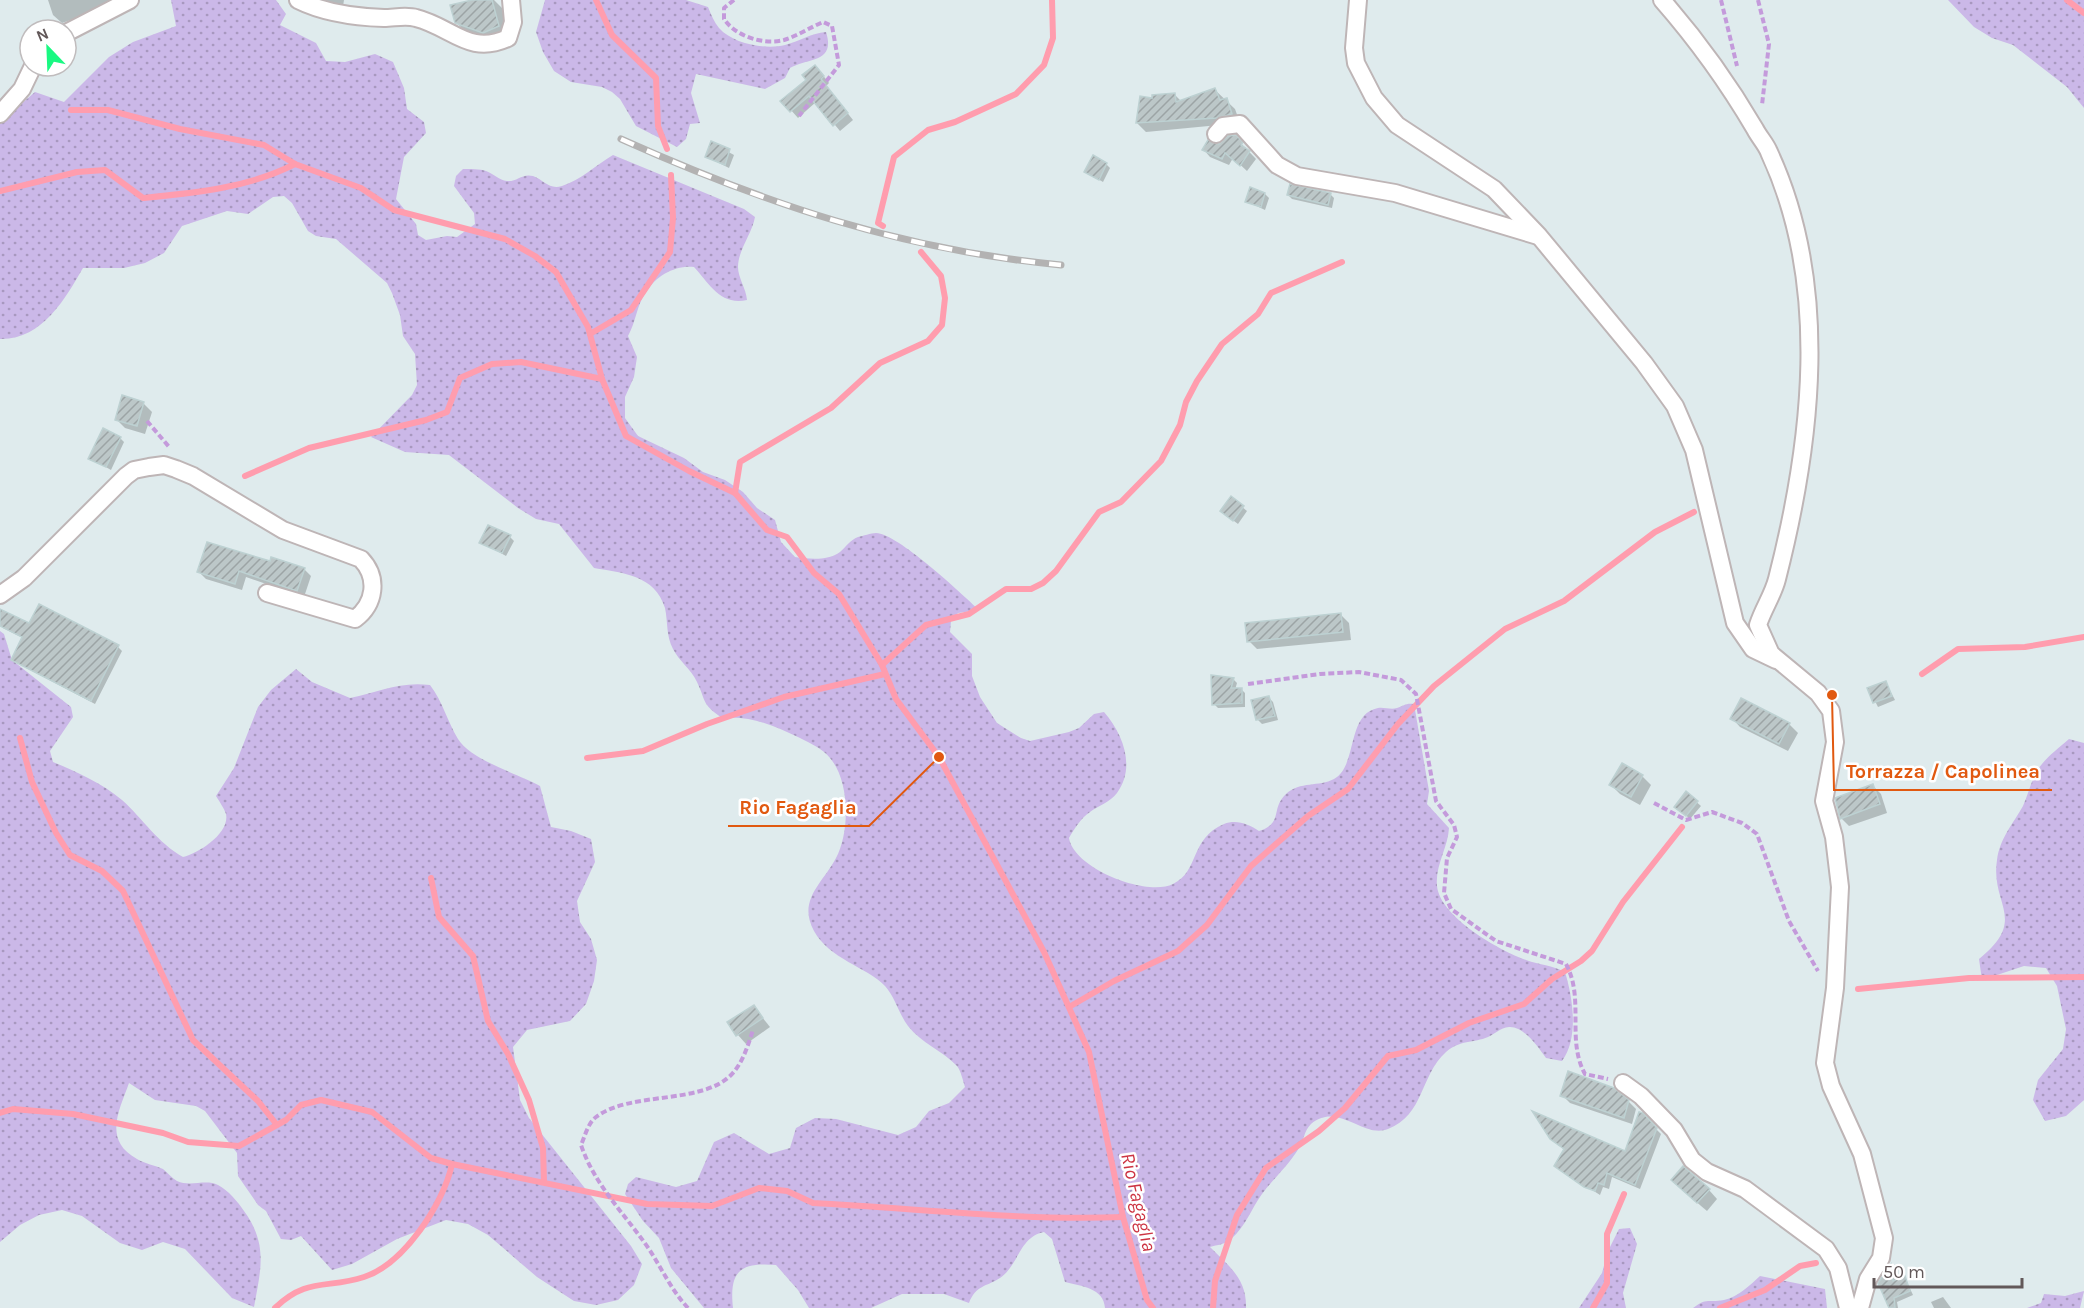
<svg xmlns="http://www.w3.org/2000/svg" width="2084" height="1308" viewBox="0 0 2084 1308" font-family="Karla,sans-serif">
  <style>
    .grass { fill: url(#grass-dots) }
    .shadow { fill: #0003 }
    .lines { fill: none; stroke-linecap: round; stroke-linejoin: round }
    .stream { stroke: #ff9dae; stroke-width: 6 }
    .building { fill: url(#building-hatch); stroke: #bdd1d2; stroke-width: 1.5 }
    .minor-casing { stroke: #beb5b6; stroke-width: 20 }
    .path { stroke: #c49adb; stroke-width: 4; stroke-dasharray: 6 3; stroke-linecap: butt }
    .minor { stroke: #fff; stroke-width: 16 }
    .rail-casing { stroke: #b3b2b2; stroke-width: 7 }
    .rail { stroke: #fff; stroke-width: 4.5; stroke-dasharray: 14; stroke-linecap: butt }
    .labels { text-anchor: middle; stroke-width: 5; stroke-linejoin: round; paint-order: stroke }
    .water-label { font-size: 20px; font-style: italic; fill: #cd3544; stroke: #fff }
    .leader { fill: none; stroke: #e15910; stroke-width: 2 }
    .callout-dot { fill: #e15910; stroke: #fff; stroke-width: 2 }
    .callout-label { font-size: 20px; text-anchor: middle; font-weight: bold; fill: #e15910; stroke: #fff; stroke-width: 5; stroke-linejoin: round; paint-order: stroke }
  </style>
  <defs>
    <pattern id="grass-dots" width="8" height="8" patternUnits="userSpaceOnUse" patternTransform="scale(1.5)"><rect width="8" height="8" fill="#cbb8e8"/><path d="M2 2h.1M6 6h.1" fill="none" stroke="#a898bf" stroke-width="1.8" stroke-linecap="round"/></pattern>
    <pattern id="building-hatch" width="6" height="6" patternUnits="userSpaceOnUse" patternTransform="scale(1.5)"><rect width="6" height="6" fill="#bcc7c8"/><path d="M-1 1l2-2M0 6l6-6M5 7l2-2" fill="none" stroke="#9ca4a5"/></pattern>
  </defs>
  <rect width="100%" height="100%" fill="#dfebed"/>
  <g class="grass">
    <path d="M171 0H276L286 14 280 25 316 43 326 61 345 62 375 54 393 62 404 88 407 109 424 122 426 133 404 157 396 199 416 224 418 235 426 240 447 236 457 237 475 224 474 213 454 186 456 176 463 169C470 169 480 169 486 171 494 174 499 180 507 181 517 182 522 173 533 176 544 180 549 190 562 186 581 180 596 165 613 155L744 209 755 217C752 234 738 250 738 267 738 278 746 288 747 300 720 306 709 283 694 267 675 265 656 276 646 292 637 304 636 322 628 336L637 357 634 377 625 397V418L638 436 684 458 703 472 725 480 743 492 757 508 775 520 781 542 795 557C809 559 828 561 840 552 846 547 850 540 858 537 863 536 871 533 876 533 897 533 962 594 979 610L958 613 951 621 950 632 972 654V676L980 697 997 723 1021 738 1030 741 1069 732 1079 728 1094 714 1104 712C1123 734 1136 767 1117 793 1110 802 1098 806 1090 812 1081 818 1074 829 1069 838 1074 869 1147 897 1173 884 1200 871 1189 839 1224 824 1236 819 1249 824 1259 831 1284 823 1270 809 1286 794 1300 781 1319 787 1334 779 1358 766 1346 714 1378 708 1384 707 1391 710 1397 708 1404 706 1405 703 1414 704L1429 791 1427 804 1449 828C1448 848 1435 865 1437 886 1440 917 1500 951 1526 960 1540 965 1552 965 1565 972 1573 998 1579 1038 1562 1061L1546 1058C1538 1047 1524 1026 1509 1027 1500 1028 1495 1034 1488 1037 1474 1043 1459 1040 1446 1052 1419 1077 1425 1114 1388 1129 1363 1139 1338 1101 1311 1124 1304 1131 1304 1140 1299 1148 1289 1165 1273 1179 1262 1194 1251 1209 1246 1226 1231 1239 1226 1244 1217 1245 1210 1247 1229 1266 1247 1279 1246 1308H1105C1104 1288 1081 1286 1065 1282L1052 1239 1044 1232C1019 1237 1019 1265 1000 1278 986 1287 976 1285 969 1303L944 1294H902L871 1308H809L798 1290 776 1265C740 1262 729 1271 733 1308H704L671 1268 659 1238 643 1221 625 1194 628 1184 636 1177 676 1187 697 1181 714 1142 734 1133 769 1154 790 1148 796 1128 815 1118 836 1119 898 1135 916 1127 929 1111 949 1103 965 1087C963 1081 961 1071 957 1066 943 1051 921 1043 908 1026 899 1014 895 997 885 986 867 967 829 959 814 931 797 900 823 883 836 858 850 832 850 781 830 758 823 749 810 743 800 738 774 726 751 715 722 718 701 703 707 703 697 682 691 669 679 661 673 649 666 636 668 622 665 608 655 575 623 573 594 568L559 524 536 519 518 508 449 455 405 452 371 437 412 395 417 385 415 354 403 336 400 315 392 293 387 283 336 239 316 236 308 231 292 203 284 196 273 197 248 214 227 211 182 226 164 253 145 263 124 268H83C65 299 42 340 0 339V122L35 92 64 102 109 57 133 42 176 26Z"/>
    <path d="M545 0H686L708 7C711 14 714 22 719 28 733 44 766 50 785 45 800 41 811 33 826 32 836 63 808 58 790 68L785 78 765 89 696 74 691 93 700 123 690 124 686 139 677 147 636 126 620 99 612 92 602 87 571 82 554 71 543 52 536 32Z"/>
    <path d="M1948 0H2084V108L2067 87 2013 45 1992 38 1974 27Z"/>
    <path d="M0 631 4 634 12 660 71 707 73 717 50 751 53 762C77 772 102 783 122 800 143 819 158 843 183 857 199 853 230 833 226 814 224 808 219 801 216 796L234 768 258 707 271 690 296 669 312 682 350 698C379 692 400 681 430 685 443 702 447 721 458 739 471 760 518 774 540 786L551 827 571 831 591 839 595 862 577 901 580 922 591 939 597 960 594 981 586 1004 570 1021 527 1030 513 1047 520 1100 529 1118 631 1246 642 1264 634 1285 618 1300 596 1305 574 1301 537 1277 488 1235 468 1224 446 1220 397 1239 352 1264 332 1270 301 1236 291 1240 281 1239 266 1211 258 1205 238 1176 237 1153 205 1111 196 1106 155 1100 129 1083C120 1109 102 1140 137 1159 145 1164 155 1165 163 1169 168 1173 172 1178 177 1181 190 1187 206 1179 218 1185 228 1190 238 1202 244 1211 268 1244 261 1269 254 1307L232 1298 185 1249 163 1242 142 1250 120 1243 82 1216 62 1210 39 1215 20 1225 0 1242Z"/>
    <path d="M2069 739 2084 743V1100L2066 1116 2045 1121 2033 1100 2038 1080 2063 1049 2066 1029 2057 986 2046 968 2024 966 1982 980 1979 959C2029 919 1990 905 1997 860 2000 838 2013 824 2023 806 2029 793 2032 775 2042 764 2049 755 2060 747 2069 739Z"/>
    <path d="M1630 1228 1637 1244 1623 1293 1626 1308H1579L1602 1273 1608 1251 1619 1229Z"/>
    <path d="M1760 1276 1825 1289 1827 1308H1693C1707 1297 1708 1303 1724 1300 1738 1297 1750 1285 1760 1276Z"/>
    <path d="M2084 1291 2080 1308H2027L2041 1303 2044 1294 2065 1296Z"/>
  </g>
  <g class="shadow">
    <path d="M48 0H117L119 3 62 23 53 15Z"/>
    <path d="M323 0H344L343 6Z"/>
    <path d="M478 0H494L509 15 516 44 503 47 504 50 493 49 474 41 456 22Z"/>
    <path d="M821 73 829 83 826 86 853 120 840 131 816 102 798 118 783 101 808 80Z"/>
    <path d="M1215 90 1235 109 1240 123 1146 132 1137 123 1141 98 1153 99 1175 95 1182 102Z"/>
    <path d="M1235 137 1256 159 1247 171 1233 158 1229 165 1210 157 1204 150Z"/>
    <path d="M712 143 734 155 729 168 707 157Z"/>
    <path d="M1106 164 1110 168 1103 182 1086 172Z"/>
    <path d="M1265 194 1269 198 1265 210 1246 201Z"/>
    <path d="M1330 194 1334 198 1332 208 1292 199 1288 195Z"/>
    <path d="M143 403 152 412 145 434 125 428 116 419Z"/>
    <path d="M120 438 124 442 111 470 90 458Z"/>
    <path d="M1231 498 1247 511 1238 524 1226 515Z"/>
    <path d="M510 537 514 541 506 556 481 542Z"/>
    <path d="M271 563 304 569 311 576 304 597 246 577 242 590 206 579 199 572Z"/>
    <path d="M1341 615 1349 623 1351 640 1257 649 1249 641Z"/>
    <path d="M0 621 118 647 122 651 95 704 17 663 13 659 23 638 3 628Z"/>
    <path d="M1233 679 1237 683 1235 690 1241 689 1245 693V707L1218 708 1214 704Z"/>
    <path d="M1886 683 1895 700 1878 707 1869 689Z"/>
    <path d="M1269 698 1273 702 1278 720 1262 724 1258 720 1253 702Z"/>
    <path d="M1732 718 1789 724 1798 733 1788 751 1740 727Z"/>
    <path d="M1622 765 1642 776 1651 785 1640 805 1620 794 1611 785Z"/>
    <path d="M1873 786 1881 794 1887 813 1849 826 1841 818Z"/>
    <path d="M1686 793 1701 806 1690 819 1680 810Z"/>
    <path d="M753 1006 770 1027 746 1044 738 1035Z"/>
    <path d="M1562 1095 1628 1101 1636 1109 1632 1124 1570 1103Z"/>
    <path d="M1656 1129 1661 1134 1640 1189 1612 1177 1609 1189 1603 1187 1600 1195 1561 1170 1565 1150 1557 1144 1626 1153Z"/>
    <path d="M1681 1189 1709 1190 1717 1199 1707 1211Z"/>
    <path d="M1891 1266 1895 1270 1896 1281 1905 1278 1913 1295 1897 1302 1898 1308H1890Z"/>
    <path d="M1943 1297 1951 1308H1934L1931 1302Z"/>
  </g>
  <g class="lines">
    <g class="stream">
      <path d="M596 0 612 35 656 78 658 126 667 149"/>
      <path d="M2067 0 2084 13"/>
      <path d="M71 110H108L180 129 264 145 295 164 361 188 394 210 505 239 535 256 556 272 588 327 602 379 626 436 689 471 735 493"/>
      <path d="M0 191 77 172 105 170 143 198C195 193 248 188 295 164"/>
      <path d="M883 226 878 223 894 157 928 130 955 122 1016 94 1044 65 1053 38 1052 0"/>
      <path d="M921 252 941 276 945 298 942 325 928 341 880 363 831 408 740 462 735 493 767 530 787 537 814 573 839 594 882 665 896 699 939 757 1044 952 1089 1052 1123 1217 1147 1300 1153 1308"/>
      <path d="M590 334 631 310 670 252 673 218 671 175"/>
      <path d="M245 476 309 448 426 420 447 412 460 378 492 364 521 362 602 379"/>
      <path d="M882 665 926 625 969 614 1006 589H1031L1043 583 1056 571 1099 512 1121 502 1161 461 1180 425 1186 402 1197 381 1222 344 1258 314 1271 293 1342 262"/>
      <path d="M1922 674 1958 649 2025 647 2084 637"/>
      <path d="M20 738 32 782 56 833 70 855 102 871 123 891 193 1040 258 1101 277 1125"/>
      <path d="M587 758 643 751 707 724 784 697 885 674"/>
      <path d="M431 878 439 917 473 956 488 1021 508 1054 529 1100 543 1148 544 1181"/>
      <path d="M1858 989 1969 978 2084 977"/>
      <path d="M1069 1007 1114 981 1178 951 1207 925 1251 866 1308 816 1348 789 1398 724 1434 686 1505 629 1564 601 1655 532 1694 512"/>
      <path d="M0 1113 13 1109 73 1114 163 1133 188 1142 239 1146 286 1120 301 1105 321 1100 372 1112 431 1158 452 1164 647 1204 712 1206 759 1188 787 1191 813 1203C916 1208 1019 1221 1123 1217"/>
      <path d="M275 1308C307 1277 327 1289 364 1277 404 1264 444 1203 452 1164"/>
      <path d="M1213 1308 1215 1281 1237 1215 1266 1168 1319 1131 1345 1108 1388 1056 1416 1050 1469 1023 1524 1004 1552 979 1581 961 1592 951 1623 902 1682 827"/>
      <path d="M1593 1308 1607 1283V1234L1624 1194"/>
      <path d="M1720 1308 1765 1290 1800 1266 1816 1263"/>
    </g>
  </g>
  <g class="building">
    <path d="M472 0H492L499 26 483 33 455 23 450 5Z"/>
    <path d="M815 65 824 76 821 79 848 113 833 126 809 96 790 112 780 101 806 80 802 75Z"/>
    <path d="M1215 88 1220 100 1227 98 1232 114 1217 118 1136 123 1140 96 1152 98V95L1175 93 1176 102Z"/>
    <path d="M1236 135 1243 142 1241 145 1250 151 1240 166 1225 153 1222 159 1202 150 1208 140 1219 144 1228 136Z"/>
    <path d="M711 141 730 149 725 165 705 157Z"/>
    <path d="M1093 155 1107 163 1099 180 1084 172Z"/>
    <path d="M1290 184 1331 193 1328 205 1287 195Z"/>
    <path d="M1250 187 1265 193 1261 207 1245 202Z"/>
    <path d="M122 395 144 402 137 426 115 420Z"/>
    <path d="M103 428 121 437 106 467 88 459Z"/>
    <path d="M1231 496 1244 506 1233 521 1220 511Z"/>
    <path d="M488 525 511 535 502 553 479 543Z"/>
    <path d="M207 542 270 561 271 557 305 568 297 591 239 571 235 584 197 572Z"/>
    <path d="M39 604 119 645 91 701 11 660 22 637 0 626V609L29 623Z"/>
    <path d="M1341 613 1343 632 1247 642 1245 623Z"/>
    <path d="M1211 675 1234 678 1231 688H1242V703L1212 705Z"/>
    <path d="M1886 681 1892 696 1873 703 1867 688Z"/>
    <path d="M1269 696 1275 716 1256 720 1251 700Z"/>
    <path d="M1741 698 1790 723 1779 744 1730 719Z"/>
    <path d="M1622 763 1643 775 1631 797 1609 785Z"/>
    <path d="M1873 784 1880 804 1840 819 1835 798Z"/>
    <path d="M1686 791 1698 801 1686 816 1674 807Z"/>
    <path d="M754 1005 763 1018 736 1036 727 1022Z"/>
    <path d="M1568 1071 1614 1088 1629 1100 1624 1118 1560 1096Z"/>
    <path d="M1532 1111 1625 1151 1639 1112 1643 1113 1657 1128 1635 1185 1607 1173 1604 1185 1598 1183 1595 1191 1584 1187 1554 1166 1564 1149 1550 1139Z"/>
    <path d="M1683 1166 1710 1189 1697 1203 1671 1180Z"/>
    <path d="M1891 1264 1893 1281 1905 1276 1910 1291 1894 1298 1895 1308H1889L1878 1283Z"/>
  </g>
  <g class="lines">
    <g class="minor-casing">
      <g id="minor">
        <path d="M298 0C324 13 354 17 384 18 394 18 406 15 416 18 452 27 469 56 508 38L513 22 511 0"/>
        <path d="M1358 0 1354 48 1356 63 1374 98 1397 125 1494 189 1539 236 1644 363 1675 406 1694 450 1735 623 1753 649 1776 660"/>
        <path d="M1662 0C1697 40 1728 83 1755 129 1759 137 1766 144 1769 152 1831 285 1812 442 1777 579 1773 595 1763 609 1758 625L1771 654 1818 693 1831 711 1835 742 1824 801 1834 837 1840 887 1835 988 1825 1063 1831 1086 1862 1154 1884 1238 1881 1258 1868 1279 1860 1308"/>
        <path d="M66 33 130 0"/>
        <path d="M0 114 22 89 33 66"/>
        <path d="M1216 134 1223 126 1240 124 1277 165 1297 176 1395 193 1538 236"/>
        <path d="M0 595 24 578 126 476 134 470 149 467 164 465 176 469 193 476 283 530 361 559C379 578 375 604 355 619L267 593"/>
        <path d="M1623 1083 1641 1096 1674 1130 1692 1160 1707 1172 1745 1189 1826 1249 1838 1268 1848 1308"/>
      </g>
    </g>
    <g class="path">
      <path d="M734 0 724 8V19C736 37 764 45 784 40 797 36 811 27 823 22L832 26 839 65 799 116"/>
      <path d="M1721 0 1737 66"/>
      <path d="M1758 0 1769 44 1762 105"/>
      <path d="M147 421 170 448"/>
      <path d="M1248 684 1320 674 1359 672 1401 680 1416 694 1436 801 1454 825 1457 837 1447 858 1444 893 1451 909 1496 941 1566 964C1585 999 1566 1040 1585 1074L1608 1079"/>
      <path d="M1654 803 1686 820 1712 812 1742 823 1757 834 1789 921 1818 971"/>
      <path d="M688 1308C672 1291 662 1269 649 1249 625 1214 595 1186 581 1145 585 1136 588 1123 596 1117 630 1091 701 1105 731 1075 743 1063 748 1045 753 1030"/>
    </g>
    <use href="#minor" class="minor"/>
    <g class="rail-casing">
      <path id="rail" d="M621 139C766 204 902 250 1061 265"/>
    </g>
    <use href="#rail" class="rail"/>
  </g>
  <g class="labels">
    <g class="water-label">
      <text transform="translate(1139 1202) rotate(77)" y="7">Rio Fagaglia</text>
    </g>
  </g>
  <path class="leader" d="M1832 695L1834 790H2052M939 757L869 826H728"/>
  <g class="callout-dot">
    <circle cx="1832" cy="695" r="6"/>
    <circle cx="939" cy="757" r="6"/>
  </g>
  <g class="callout-label">
    <text x="1943" y="778">Torrazza / Capolinea</text>
    <text x="798" y="814">Rio Fagaglia</text>
  </g>
  <g transform="translate(48 48) rotate(337)"><circle r="28" fill="#ffffff" stroke="#c0bcbd" stroke-width="1.5"/>
  <path d="M0-4.5L10 22L0 15L-10 22Z" fill="#19f982"/>
  <text y="-9" font-size="16" font-weight="bold" text-anchor="middle" fill="#625859">N</text>
  </g>
  <path d="M1874 1278v9h148v-9" fill="none" stroke="#625859" stroke-width="3"/>
  <text x="1883" y="1278" font-size="18" fill="#625859" stroke="#ffffff" stroke-width="4.5" paint-order="stroke">50 m</text>
</svg>
